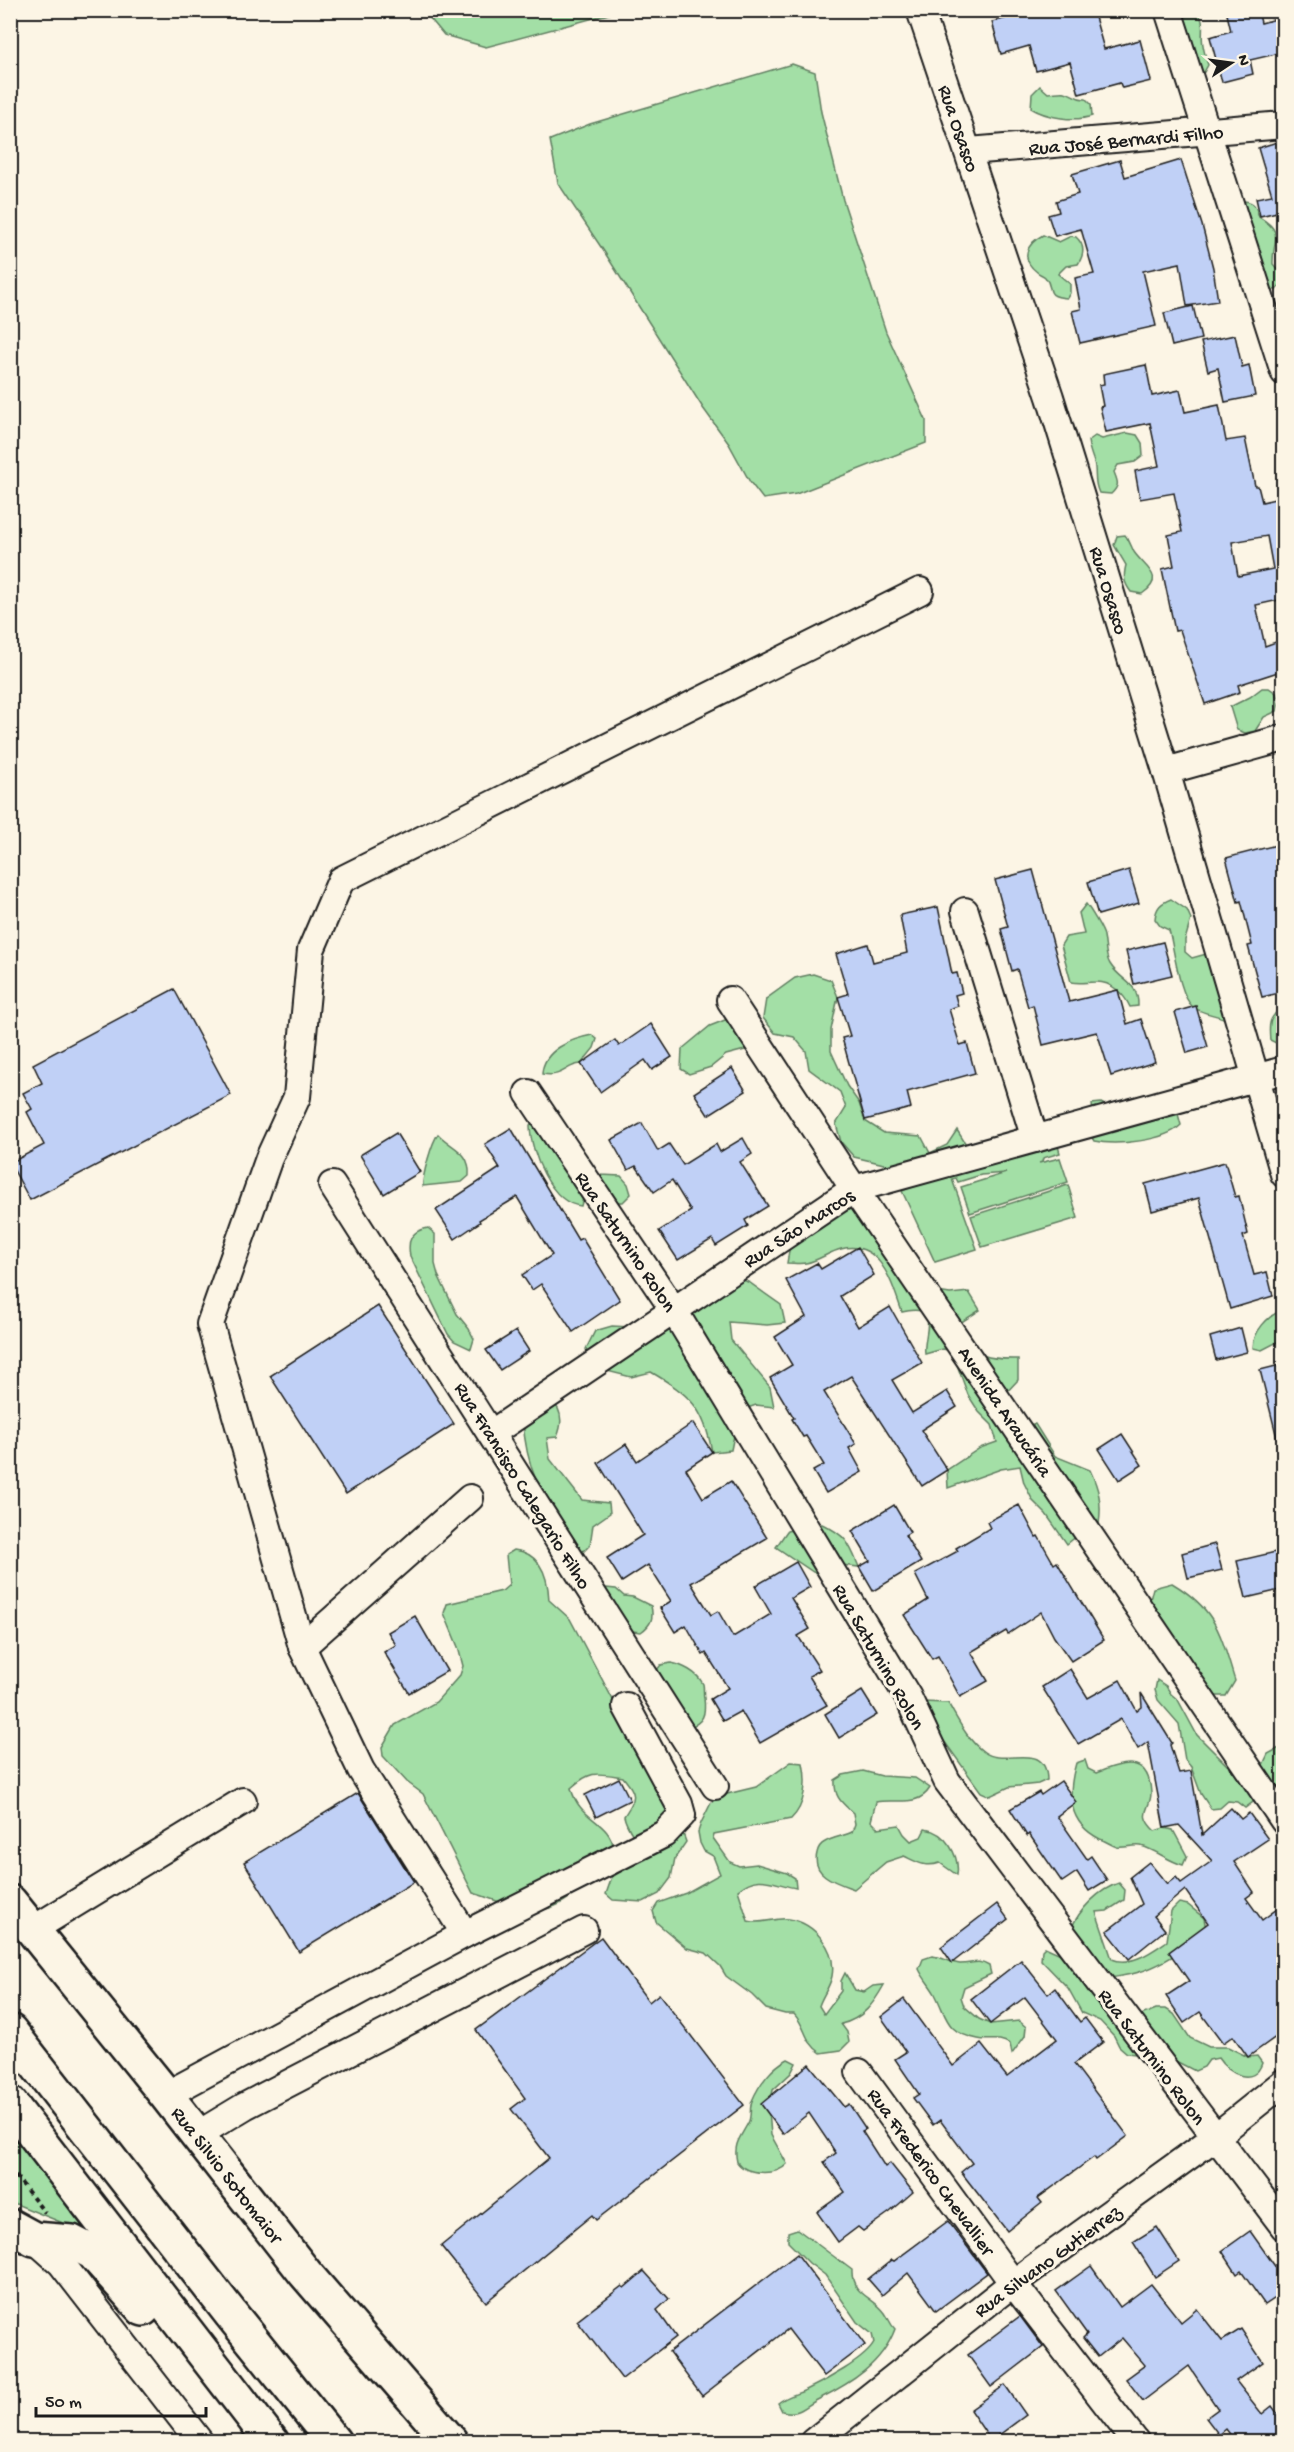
<svg xmlns="http://www.w3.org/2000/svg" width="1294" height="2452" viewBox="0 0 1294 2452" font-family="'Gochi Hand',sans-serif">
  <style>
    .green { fill: #a3dfa6; stroke: #607e61; stroke-width: 1.5 }
    .building { fill: #c0d0f6; stroke: #1c1c1c; stroke-width: 1.5; fill-rule: evenodd }
    .lines { fill: none; stroke-linecap: round; stroke-linejoin: round }
    .minor-casing { stroke: #1c1c1c; stroke-width: 30 }
    .highway-casing { stroke: #1c1c1c; stroke-width: 38 }
    .path { stroke: #1c1c1c; stroke-width: 4; stroke-dasharray: 4.5 4.5; stroke-linecap: butt }
    .minor { stroke: #fcf5e5; stroke-width: 26 }
    .highway { stroke: #fcf5e5; stroke-width: 33 }
    .labels { text-anchor: middle; stroke-width: 6; stroke-linejoin: round; paint-order: stroke }
    .street-label { font-size: 20px; fill: #1c1c1c; stroke: #fcf5e5 }
  </style>
  <rect width="100%" height="100%" fill="#fcf5e5"/>
  <filter id="ink" filterUnits="userSpaceOnUse"><feTurbulence type="fractalNoise" baseFrequency=".0167" numOctaves="2"/><feDisplacementMap in="SourceGraphic" scale="12" xChannelSelector="R" yChannelSelector="G"/><feConvolveMatrix kernelMatrix="1 2 1 2 8 2 1 2 1" color-interpolation-filters="sRGB"/></filter>
  <g filter="url(#ink)">
    <g class="green">
      <path d="M424 11H620L486 47 444 35Z"/>
      <path d="M1163 11H1196C1207 21 1200 32 1203 45 1204 52 1206 58 1208 65L1204 72H1196Z"/>
      <path d="M792 64 815 72 821 112 843 200 886 332 926 420V443L796 494 763 499 750 482 729 444 703 408 605 253 558 183 550 140 590 124Z"/>
      <path d="M1040 86 1048 93C1054 93 1060 91 1065 92 1074 94 1076 100 1086 99L1091 104 1092 116C1075 122 1047 118 1031 108L1032 94Z"/>
      <path d="M1244 201C1255 202 1256 207 1259 217 1286 233 1272 240 1273 264L1280 272 1283 282 1276 290 1266 289 1238 203Z"/>
      <path d="M1043 235 1059 242 1071 236 1076 237C1085 245 1084 255 1078 264L1066 266 1058 274 1070 284V293L1067 298C1043 296 1055 289 1045 277 1043 275 1039 274 1037 272 1020 259 1026 244 1043 235Z"/>
      <path d="M1127 433 1137 435 1142 443 1143 456 1135 462 1118 465 1114 472C1118 482 1120 486 1111 494L1099 493C1093 481 1097 473 1094 462 1091 454 1089 449 1088 441L1095 436 1102 439Z"/>
      <path d="M1125 535C1130 541 1131 546 1134 552 1145 568 1167 577 1142 594L1131 592C1124 583 1123 577 1126 565L1114 545 1117 536Z"/>
      <path d="M1262 688H1269L1276 693 1278 705 1277 711 1264 717 1255 731 1245 733 1237 730 1230 707 1250 697Z"/>
      <path d="M1171 899 1187 910 1191 919 1185 940V952L1192 958 1210 953 1229 1021C1218 1014 1204 1015 1193 1007 1179 996 1174 948 1169 930L1160 926 1155 919C1156 907 1161 903 1171 899Z"/>
      <path d="M1086 904C1090 909 1103 930 1104 936 1106 946 1105 956 1110 964 1121 982 1139 982 1138 1006L1130 1007C1124 994 1111 981 1095 982 1086 982 1080 984 1071 982L1061 945 1066 937 1084 934 1079 913Z"/>
      <path d="M813 974 831 980 838 997 831 1030V1051L847 1086 859 1103 865 1121 884 1133 921 1136 930 1153 947 1145 957 1130 967 1146 1056 1139 1060 1153 1043 1158 1042 1162 1039 1163 1060 1158 1068 1182 970 1213 961 1187 1006 1173 981 1175 958 1182 956 1178 952 1179 977 1249 935 1262 902 1191 930 1180 910 1170 854 1157 841 1142 836 1124 846 1108 840 1092 809 1069 806 1051 794 1037 775 1033 763 1018 766 999 795 978Z"/>
      <path d="M1283 1005 1284 1045 1282 1046 1270 1040C1268 1021 1270 1018 1283 1005Z"/>
      <path d="M730 1018C748 1020 762 1018 770 1037L764 1045 726 1055 711 1067 689 1074 681 1069 682 1049 710 1026Z"/>
      <path d="M592 1035 597 1039 594 1048 581 1064C565 1065 564 1078 542 1074 543 1050 571 1039 592 1035Z"/>
      <path d="M1101 1103 1110 1108 1178 1114 1181 1125C1165 1141 1116 1146 1094 1141L1088 1131 1093 1113 1092 1104Z"/>
      <path d="M537 1118 591 1170 601 1175 621 1176 628 1184 631 1194 623 1202H613L584 1194 581 1206C551 1204 530 1151 530 1125Z"/>
      <path d="M438 1134C452 1149 471 1151 469 1176L462 1182 423 1186C422 1176 432 1142 438 1134Z"/>
      <path d="M1068 1185 1078 1218 982 1247 971 1216Z"/>
      <path d="M837 1196 867 1220 931 1291 950 1294 969 1292 980 1310 949 1330C978 1354 980 1360 1018 1359V1380L1004 1395 1015 1425 1035 1424 1055 1456 1090 1470C1099 1489 1102 1503 1099 1524L1082 1532 1067 1544 1046 1514 1033 1501 1024 1483 1020 1466 1001 1469 948 1488 947 1470 980 1448 997 1442 992 1425 979 1412 968 1395 952 1351 943 1349 925 1354C922 1335 943 1302 902 1312 892 1283 880 1239 841 1249 829 1252 818 1261 806 1263 800 1264 793 1263 787 1263L790 1245Z"/>
      <path d="M428 1228 435 1234V1264L438 1275 457 1314 469 1329 474 1339 471 1349 454 1341 448 1334 410 1256C407 1240 411 1231 428 1228Z"/>
      <path d="M732 1275 750 1283 781 1305 785 1323 767 1325 729 1322 731 1340 770 1387 774 1407 756 1405 739 1411 731 1450 712 1452C704 1407 690 1395 651 1372L631 1377 591 1367 586 1349 595 1331 612 1326 631 1327 685 1322 697 1307Z"/>
      <path d="M1283 1310V1339L1262 1350 1253 1348C1253 1332 1268 1315 1283 1310Z"/>
      <path d="M550 1399C562 1409 563 1423 557 1437L547 1438 550 1459 582 1500 609 1503 610 1513 593 1525 590 1545 583 1552 574 1548C546 1502 526 1475 523 1420Z"/>
      <path d="M822 1524C847 1536 849 1543 859 1567L833 1564 830 1576 813 1572 776 1547 787 1531Z"/>
      <path d="M514 1550C541 1553 548 1577 549 1600L570 1619 681 1828 686 1842 675 1858 671 1878 659 1894 643 1902 613 1900 606 1894 612 1877 643 1857C641 1841 627 1832 624 1816 637 1796 637 1795 623 1777 597 1773 591 1770 571 1788 579 1821 610 1820 614 1849 594 1875 565 1916 527 1910 509 1907 491 1898 473 1893L423 1794 407 1782 383 1756 382 1747 395 1725 436 1702 460 1675 463 1666 458 1647 444 1613 447 1604 502 1591 509 1585 506 1555Z"/>
      <path d="M1172 1583C1217 1610 1220 1633 1235 1681L1226 1696H1208L1148 1607 1153 1588Z"/>
      <path d="M606 1588 616 1589 624 1596 633 1597 651 1606C654 1618 651 1625 641 1632L632 1631 624 1635 601 1596Z"/>
      <path d="M671 1663C682 1665 697 1672 703 1684 704 1688 703 1694 704 1698 706 1714 704 1723 687 1728L655 1672 661 1665Z"/>
      <path d="M1157 1680 1166 1686 1171 1694 1178 1700 1197 1735 1253 1791V1802L1245 1808 1237 1802 1228 1801 1220 1808 1211 1809 1201 1794 1191 1767 1185 1760 1179 1724 1158 1700 1155 1690Z"/>
      <path d="M923 1702 948 1703C958 1720 968 1741 984 1752 1005 1768 1046 1739 1047 1780L1038 1784 1009 1787 990 1796 981 1792 931 1723Z"/>
      <path d="M1283 1746V1787L1271 1785 1261 1769 1268 1754Z"/>
      <path d="M1085 1760 1088 1769 1096 1773C1122 1763 1149 1753 1151 1793 1151 1810 1136 1813 1155 1831L1164 1828 1173 1830 1187 1856 1183 1865C1168 1861 1156 1850 1141 1846 1133 1845 1125 1848 1117 1847 1111 1845 1106 1841 1100 1839 1068 1823 1067 1795 1076 1763Z"/>
      <path d="M791 1762 803 1763C807 1781 806 1805 791 1819L714 1834 713 1838 730 1862 739 1866 757 1864 787 1873 795 1878 796 1888C773 1884 759 1872 738 1890L748 1921C762 1925 774 1917 789 1919 814 1923 837 1949 832 1976 830 1987 822 1996 819 2006L824 2014 841 1991V1981L845 1973 855 1990 864 1992 873 1986 884 1985C874 2003 863 2019 841 2024L847 2032 849 2042 841 2050 821 2053C803 2041 807 2028 794 2014H785L766 2009 752 1995 726 1976 720 1966 706 1953 687 1948 663 1928 656 1922 653 1911 658 1903 686 1893 720 1874 713 1856 704 1851 700 1843 698 1832 701 1823 711 1803 719 1796 756 1787Z"/>
      <path d="M863 1771 882 1776 915 1778 930 1788C918 1808 895 1798 876 1802L871 1821 878 1828 899 1825 904 1834 911 1841 921 1837 925 1829C946 1832 960 1856 957 1875L940 1863C925 1868 917 1862 904 1856L886 1862 854 1889C838 1883 811 1876 817 1853 818 1848 821 1844 825 1842 833 1837 844 1836 852 1832L855 1824 853 1813C841 1802 834 1797 835 1780L843 1775Z"/>
      <path d="M1119 1883 1125 1890 1124 1900 1107 1911 1096 1912 1112 1959C1131 1967 1151 1952 1167 1941L1171 1911 1179 1903 1188 1905 1204 1918 1207 1935C1185 1947 1164 1965 1139 1972 1130 1975 1120 1976 1111 1978L1071 1929C1079 1910 1099 1889 1119 1883Z"/>
      <path d="M1045 1947 1063 1955 1079 1979 1093 1993 1102 2010 1110 2015 1139 2016 1156 2009H1166L1174 2014 1190 2038 1209 2047H1228L1248 2057 1257 2056 1262 2063C1254 2087 1228 2074 1218 2058L1209 2060 1204 2067 1195 2071 1170 2058 1127 2053 1119 2046 1114 2036 1100 2021 1082 2013 1068 1988 1041 1960 1042 1950Z"/>
      <path d="M932 1956C943 1957 950 1963 960 1964 973 1964 977 1959 989 1966L991 1974 964 1987 961 1997 964 2006 979 2019 990 2024 1019 2021 1026 2027 1025 2036 1012 2054 1010 2044C997 2036 991 2042 978 2039 945 2032 948 2019 935 1994 930 1985 923 1978 919 1969L923 1959Z"/>
      <path d="M788 2059 796 2063 791 2073 773 2090 769 2111 771 2135 787 2164C777 2176 746 2175 737 2162 733 2144 740 2138 748 2123 752 2117 749 2108 752 2101 759 2084 772 2067 788 2059Z"/>
      <path d="M10 2129 90 2234 11 2202Z"/>
      <path d="M797 2229 852 2270C851 2295 873 2296 885 2313 889 2319 890 2324 895 2329 882 2364 851 2383 819 2399 804 2406 800 2416 782 2411L778 2403C788 2395 798 2394 808 2389 825 2381 866 2359 874 2343L872 2334 857 2322 825 2275 809 2263 788 2242V2232Z"/>
    </g>
    <g class="building">
      <path d="M1022 10H1093L1104 49 1140 40 1151 81 1122 88 1120 83 1079 94 1070 62 1036 71 1029 46 1001 54 992 22 1023 14Z"/>
      <path d="M1226 10H1258L1261 23 1284 17V52L1250 60 1253 74 1222 82 1210 37 1231 31Z"/>
      <path d="M1277 142 1284 167V217L1278 218 1277 212 1260 216 1256 198 1272 195 1258 148Z"/>
      <path d="M1120 160 1125 177 1181 160 1202 225 1213 268 1218 301 1187 306 1180 263 1143 271 1156 326 1080 343 1072 311 1081 309 1075 278 1094 274 1081 229 1055 236 1048 215 1059 212 1056 201 1078 194 1072 174Z"/>
      <path d="M1193 306 1201 339 1172 346 1164 313Z"/>
      <path d="M1235 335 1242 367 1249 365 1255 396 1225 402 1218 368 1208 371 1201 342Z"/>
      <path d="M1146 365 1152 396 1180 390 1185 412 1219 405 1226 441 1245 438 1255 486H1258L1262 502 1284 497V599L1256 605 1265 646 1284 639V670L1238 685 1240 692 1205 704 1180 630 1175 631 1162 569 1174 566 1168 535 1182 532 1174 493 1140 499 1135 471 1159 466 1150 423 1106 432 1100 407 1103 406 1099 385 1104 384 1103 374ZM1267 536 1273 569 1238 576 1232 542Z"/>
      <path d="M1284 843V992L1262 997 1248 946 1252 945 1241 901 1238 902 1226 858Z"/>
      <path d="M1033 870 1069 1002 1118 990 1127 1024 1141 1019 1155 1062 1111 1076 1097 1032 1043 1045 1033 1005 1028 1007 1017 969 1012 971 1001 929 1008 927 995 880Z"/>
      <path d="M1129 870 1139 903 1098 915 1088 882Z"/>
      <path d="M938 907 952 974 957 973 962 993 955 995 958 1006 949 1009 960 1045 967 1043 975 1073 907 1092 911 1108 865 1120 842 1038 850 1036 838 997 848 994 836 954 868 944 873 962 907 953 900 915Z"/>
      <path d="M1163 942 1172 975 1134 984 1126 951Z"/>
      <path d="M174 989 231 1095 30 1200 10 1163 44 1145 27 1112 32 1109 23 1093 42 1083 33 1064Z"/>
      <path d="M1196 1006 1208 1047 1187 1053 1175 1012Z"/>
      <path d="M651 1024 672 1057 652 1070 645 1060 600 1092 581 1064 615 1040 619 1046Z"/>
      <path d="M732 1068 746 1091 708 1115 694 1093Z"/>
      <path d="M642 1123 658 1151 669 1144 683 1165 716 1144 720 1152 743 1138 752 1154 740 1162 768 1206 745 1220 748 1226 716 1246 712 1239 678 1260 659 1231 691 1211 672 1180 654 1192 636 1166 628 1170 611 1140Z"/>
      <path d="M511 1128 578 1240 582 1238 620 1300 573 1332 541 1284 532 1290 522 1275 552 1255 517 1197 479 1220 480 1222 455 1239 436 1210 500 1168 485 1144Z"/>
      <path d="M396 1133 420 1172 384 1194 360 1155Z"/>
      <path d="M1225 1162 1235 1197 1239 1196 1248 1234 1243 1236 1254 1275 1267 1272 1273 1296 1230 1309 1199 1198 1152 1211 1145 1184Z"/>
      <path d="M858 1247 874 1275 840 1296 858 1327 890 1307 922 1363 892 1380 912 1413 947 1391 957 1407 921 1430 947 1470 922 1486 851 1376 824 1392 856 1444 849 1448 862 1472 826 1493 813 1471 824 1465 806 1436 803 1437 792 1419 794 1418 770 1378 792 1365 775 1337 806 1317 786 1280 817 1263 821 1269Z"/>
      <path d="M378 1306 454 1424 346 1494 270 1376Z"/>
      <path d="M1241 1328 1247 1352 1216 1360 1210 1337Z"/>
      <path d="M516 1331 529 1351 500 1370 486 1350Z"/>
      <path d="M1284 1364V1437L1277 1438 1260 1370Z"/>
      <path d="M693 1423 712 1452 686 1469 703 1498 731 1481 767 1538 691 1583 711 1615 718 1611 733 1637 771 1614 755 1586 796 1562 810 1587 791 1598 810 1629 798 1636 820 1670 809 1676 827 1705 760 1743 741 1711 723 1721 710 1699 728 1688 706 1653 703 1655 686 1625 675 1632 660 1608 671 1601 648 1565 622 1582 607 1558 643 1535 598 1463 626 1444 637 1461Z"/>
      <path d="M1122 1434 1142 1465 1119 1480 1099 1449Z"/>
      <path d="M894 1505 910 1532 905 1535 921 1562 873 1591 859 1567 870 1561 852 1531Z"/>
      <path d="M1019 1505 1036 1537 1038 1536 1054 1564 1057 1562 1104 1640 1071 1661 1054 1637 1041 1612 1008 1634 1006 1631 971 1652 988 1681 960 1697 938 1656 932 1659 904 1615 928 1600 915 1574 958 1551 956 1548 990 1528 987 1522Z"/>
      <path d="M1215 1544 1222 1570 1188 1578 1182 1553Z"/>
      <path d="M1284 1550V1589L1246 1598 1237 1561Z"/>
      <path d="M415 1616 447 1671 409 1693 384 1652 396 1645 388 1632Z"/>
      <path d="M1070 1669 1088 1698 1120 1680 1137 1711 1142 1707 1141 1693 1172 1743 1170 1745 1179 1773 1191 1771 1202 1835 1231 1808 1241 1819 1249 1813 1268 1839 1234 1862 1254 1892 1246 1898 1262 1920 1284 1904V2031L1248 2057 1233 2036 1223 2043 1200 2012 1184 2023 1166 1996 1189 1981 1169 1952 1208 1923 1185 1890 1154 1916 1165 1930 1129 1959 1107 1931 1142 1904 1130 1877 1149 1862 1167 1884 1176 1877 1181 1883 1212 1861 1179 1825 1164 1828 1148 1742 1138 1749 1121 1719 1078 1744 1042 1687Z"/>
      <path d="M862 1691 877 1715 839 1738 825 1714Z"/>
      <path d="M619 1778 630 1800 596 1817 585 1795Z"/>
      <path d="M1061 1781 1076 1802 1057 1816 1087 1859 1091 1856 1107 1880 1089 1891 1077 1872 1062 1882 1029 1834 1027 1836 1010 1809 1039 1792 1041 1795Z"/>
      <path d="M358 1793 414 1882 299 1952 244 1862Z"/>
      <path d="M997 1904 1008 1919 952 1963 941 1947Z"/>
      <path d="M601 1937 649 2002 659 1994 744 2105 596 2220 592 2215 486 2302 441 2246 549 2158 511 2109 525 2098 476 2030Z"/>
      <path d="M1021 1960 1048 1994 1055 1988 1080 2022 1085 2018 1103 2042 1074 2064 1128 2136 1096 2160 1094 2157 1038 2198 1042 2203 1007 2231 961 2172 972 2163 940 2120 933 2125 913 2098 919 2094 895 2059 906 2052 881 2017 904 1999 953 2066 981 2044 1007 2077 1057 2039 1025 1997 990 2024 971 1999Z"/>
      <path d="M809 2064 844 2107 849 2104 866 2129 862 2131 885 2167 890 2163 913 2192 890 2212 863 2231 858 2227 838 2242 817 2212 845 2192 824 2162 836 2153 809 2113 783 2134 761 2104Z"/>
      <path d="M948 2221 987 2273 936 2311 908 2273 882 2295 868 2279 892 2260 894 2261Z"/>
      <path d="M1157 2227 1179 2261 1155 2277 1133 2242Z"/>
      <path d="M1250 2231 1284 2279V2292L1265 2305 1241 2271 1237 2274 1222 2251Z"/>
      <path d="M797 2254 865 2345 824 2376 788 2329 702 2396 669 2352Z"/>
      <path d="M1091 2266 1120 2307 1151 2284 1181 2322 1197 2309 1222 2341 1241 2329 1263 2362 1236 2381 1262 2414 1272 2406 1284 2422V2442H1236L1226 2429 1219 2435 1206 2418 1218 2409 1189 2366 1143 2401 1126 2379 1145 2365 1122 2338 1098 2357 1083 2338 1087 2334 1056 2291Z"/>
      <path d="M644 2271 669 2299 657 2310 676 2337 622 2379 577 2321 622 2286 624 2288Z"/>
      <path d="M1020 2316 1043 2347 991 2387 968 2355Z"/>
      <path d="M1005 2385 1026 2415 991 2441 970 2410Z"/>
    </g>
    <g class="lines">
      <g class="minor-casing">
        <g id="minor">
          <path d="M920 10 1050 397 1166 771 1284 1174"/>
          <path d="M1168 10 1284 372"/>
          <path d="M969 151 1284 125"/>
          <path d="M1166 771 1284 738"/>
          <path d="M965 911 1035 1139"/>
          <path d="M730 1000 854 1189 1284 1821"/>
          <path d="M528 1093 673 1309 908 1697 947 1781 1284 2227"/>
          <path d="M332 1185 715 1786"/>
          <path d="M492 1433 854 1189 1284 1070"/>
          <path d="M302 1647 470 1498"/>
          <path d="M32 1930 243 1801"/>
          <path d="M465 1934 361 1770 302 1647 210 1324 269 1158 297 1097 311 950 341 880 920 591"/>
          <path d="M859 2072 1013 2283 1136 2442"/>
          <path d="M166 2095 465 1934 664 1834 682 1815 679 1804 626 1706"/>
          <path d="M197 2135 245 2106 584 1930"/>
          <path d="M34 2239 61 2263 200 2442"/>
          <path d="M813 2442 1013 2283 1214 2138 1284 2082"/>
        </g>
      </g>
      <g class="highway-casing">
        <g id="highway">
          <path d="M10 1902 166 2095 305 2273 451 2442"/>
          <path d="M10 2031 231 2314 334 2442"/>
          <path d="M10 2103 272 2442"/>
          <path d="M10 2226 34 2239 72 2242 93 2253 143 2309"/>
        </g>
      </g>
      <path class="path" d="M10 2169 45 2213"/>
      <use href="#minor" class="minor"/>
      <use href="#highway" class="highway"/>
    </g>
  </g>
  <g class="labels">
    <g class="street-label">
      <text transform="translate(960 128) rotate(71)" y="7">Rua Osasco</text>
      <text transform="translate(1126 139) rotate(-5)" y="7">Rua José Bernardi Filho</text>
      <text transform="translate(1110 590) rotate(73)" y="7">Rua Osasco</text>
      <text transform="translate(798 1227) rotate(-33)" y="7">Rua São Marcos</text>
      <text transform="translate(627 1241) rotate(56)" y="7">Rua Saturnino Rolon</text>
      <text transform="translate(1006 1411) rotate(56)" y="7">Avenida Araucária</text>
      <text transform="translate(524 1485) rotate(58)" y="7">Rua Francisco Calegario Filho</text>
      <text transform="translate(880 1656) rotate(60)" y="7">Rua Saturnino Rolon</text>
      <text transform="translate(1153 2056) rotate(53)" y="7">Rua Saturnino Rolon</text>
      <text transform="translate(932 2171) rotate(54)" y="7">Rua Frederico Chevallier</text>
      <text transform="translate(228 2174) rotate(52)" y="7">Rua Silvio Sotomaior</text>
      <text transform="translate(1047 2260) rotate(-36)" y="7">Rua Silvano Gutierrez</text>
    </g>
  </g>
  <rect width="1294" height="2452" fill="none" stroke="#fcf5e5" stroke-width="36"/>
  <rect x="18" y="18" width="1258" height="2416" fill="none" stroke="#1c1c1c" stroke-width="2" filter="url(#ink)"/>
  <g transform="translate(1231 63) rotate(77)" stroke="#fcf5e5" stroke-width="4.5" paint-order="stroke">
  <path d="M0-4.5L10 22L0 15L-10 22Z" fill="#1c1c1c"/>
  <text y="-9" font-size="16" font-weight="bold" text-anchor="middle" fill="#1c1c1c">N</text>
  </g>
  <path d="M36 2407v9h170v-9" fill="none" stroke="#1c1c1c" stroke-width="3"/>
  <text x="45" y="2407" font-size="18" fill="#1c1c1c" stroke="#fcf5e5" stroke-width="4.5" paint-order="stroke">50 m</text>
</svg>
